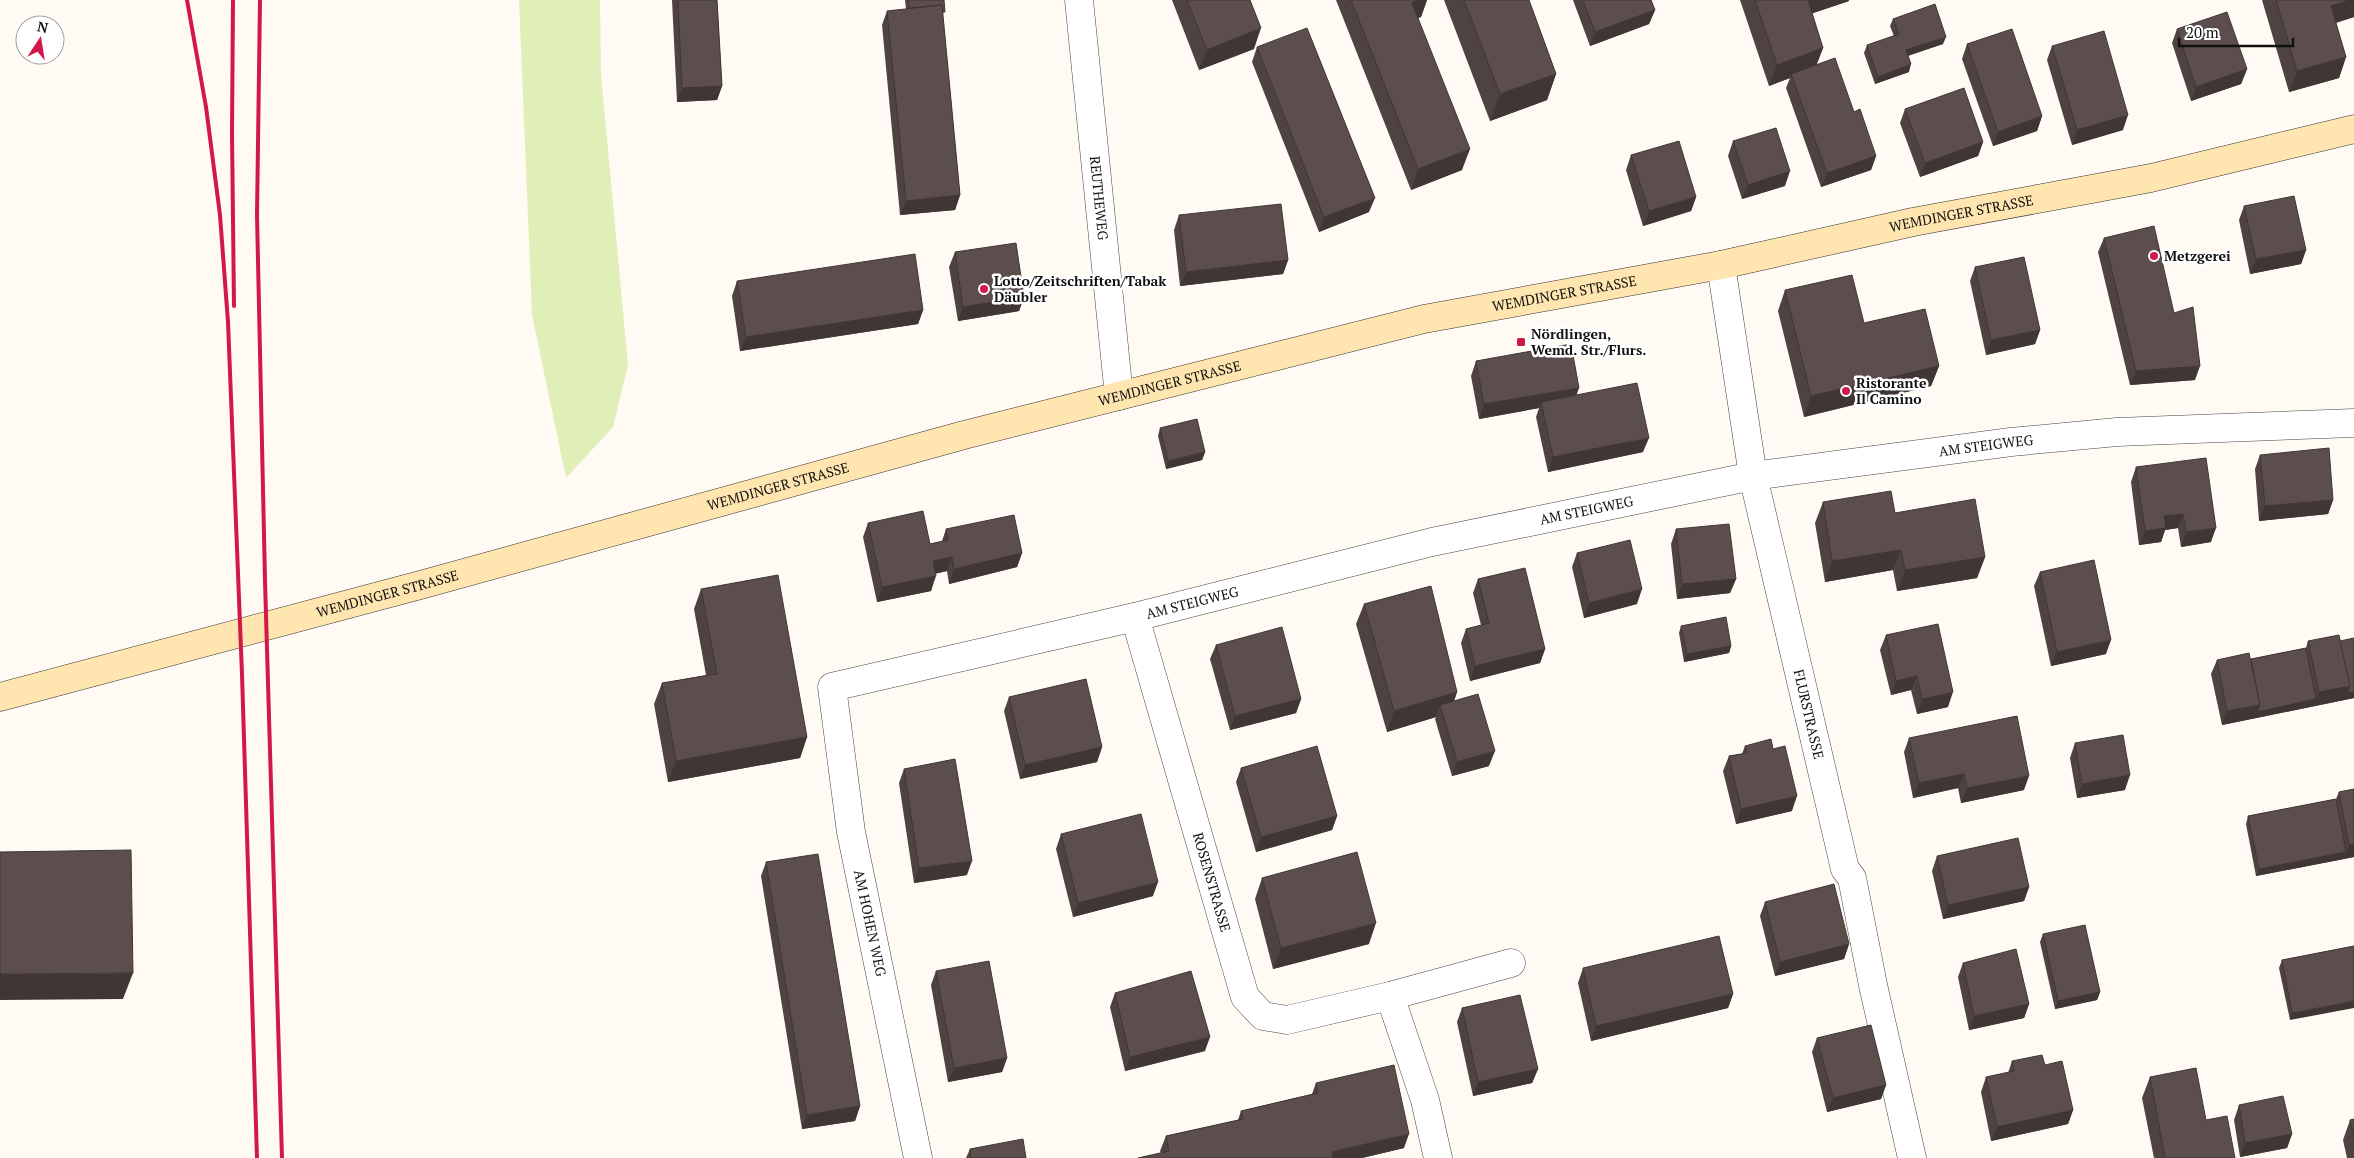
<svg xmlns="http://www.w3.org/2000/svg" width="2354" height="1158" viewBox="0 0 2354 1158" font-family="'PT Serif',serif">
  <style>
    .green { fill: #e0efb8 }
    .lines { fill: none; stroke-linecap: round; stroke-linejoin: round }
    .street-casing { stroke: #444; stroke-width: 29 }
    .secondary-casing { stroke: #333; stroke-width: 29 }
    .street { stroke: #fff; stroke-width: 28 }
    .secondary { stroke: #ffe5af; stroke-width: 28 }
    .rail { stroke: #d11849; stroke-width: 4 }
    .wall { fill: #4e4341 }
    .shaded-wall { fill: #403735 }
    .building { fill: #5b4e4c; stroke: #403735 }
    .poi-dot { fill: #d11849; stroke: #fff; stroke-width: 2 }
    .labels { text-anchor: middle; stroke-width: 5; stroke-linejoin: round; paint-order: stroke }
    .street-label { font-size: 14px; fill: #111; stroke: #fff }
    .poi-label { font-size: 14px; font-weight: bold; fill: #111; stroke: #fff; text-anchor: start }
  </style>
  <rect width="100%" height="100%" fill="#fffbf4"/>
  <path class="green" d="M519 0H600L601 74 628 365 613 427 566 478 532 315Z"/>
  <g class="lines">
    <g class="street-casing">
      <g id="street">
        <path id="s1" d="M1079 0 1119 396"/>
        <path id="s2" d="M1721 265 1753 476 1845 869 1852 878 1873 985 1912 1158"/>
        <path id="s3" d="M1135 617 1245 997 1263 1016 1287 1020 1390 996 1425 1100 1438 1158"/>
        <path d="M1390 996 1511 963"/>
        <path id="s4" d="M918 1158 851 832 832 687 1135 617 1432 542 1753 476 2011 442 2117 432 2354 423"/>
      </g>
    </g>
    <g class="secondary-casing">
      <g id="secondary">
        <path id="s5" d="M0 697 424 584 964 435 1424 319 1721 265 1913 222 2151 178 2354 129"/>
      </g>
    </g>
    <use href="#street" class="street"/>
    <use href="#secondary" class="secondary"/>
    <g class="rail">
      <path d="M187 0 206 107 220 215 228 322 242 674 257 1158"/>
      <path d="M233 0 232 133 234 306"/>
      <path d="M260 0 257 215 265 581 282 1158"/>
    </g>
  </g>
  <g class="wall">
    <path d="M672 0H717L722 86 717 100 677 102Z"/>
    <path d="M905 0H944L943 17 960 195 955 210 900 215 882 25 887 11 906 9Z"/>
    <path d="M1172 0H1250L1254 49 1199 70Z"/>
    <path d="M1336 0H1427L1421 17 1418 18 1462 170 1411 190Z"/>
    <path d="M1444 0H1529L1556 74 1547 100 1490 121Z"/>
    <path d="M1573 0H1651L1655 10 1649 24 1590 46Z"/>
    <path d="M1740 0H1849V1L1812 13 1823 48 1817 64 1854 112 1876 156 1871 170 1821 187 1786 88 1790 78 1769 86Z"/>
    <path d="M2262 0H2354V17L2336 23 2346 57 2339 78 2289 92Z"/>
    <path d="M1893 19 1943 44 1908 56 1909 72 1875 84 1864 53 1867 45 1894 36 1890 26Z"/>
    <path d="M2177 29 2247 69 2241 84 2191 101 2172 43Z"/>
    <path d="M1967 44 2042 116 2037 131 1993 146 1962 59Z"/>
    <path d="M2052 46 2123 130 2072 145 2047 60Z"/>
    <path d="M1257 47 1369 212 1319 232 1252 62Z"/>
    <path d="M1905 109 1983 142 1978 156 1920 177 1900 123Z"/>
    <path d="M1733 141 1785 186 1742 199 1728 156Z"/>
    <path d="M1631 155 1696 197 1691 211 1643 226 1626 170Z"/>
    <path d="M2244 206 2306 250 2301 264 2250 274 2239 220Z"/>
    <path d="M1179 215 1288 260 1283 274 1180 286 1174 230Z"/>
    <path d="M2104 238 2174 313 2195 380 2130 385 2098 252Z"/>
    <path d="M955 252 1024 297 1019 311 958 321 949 267Z"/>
    <path d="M1975 267 2040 330 2035 344 1986 355 1970 281Z"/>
    <path d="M737 281 923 310 918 324 740 351 732 296Z"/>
    <path d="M1785 290 1864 323 1939 366 1931 386 1804 417 1778 311Z"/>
    <path d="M1476 361 1576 395 1643 452 1548 472 1536 417 1539 408 1479 419 1471 376Z"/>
    <path d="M1160 428 1205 452 1202 460 1166 469 1158 436Z"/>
    <path d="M2260 455 2333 500 2328 514 2259 521 2255 469Z"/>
    <path d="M2136 467 2211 542 2181 547 2178 528 2165 530 2161 542 2139 545 2131 482Z"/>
    <path d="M1823 502 1895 513 1985 557 1977 578 1897 591 1893 570 1825 582 1815 523Z"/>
    <path d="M868 523 930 544 942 541 946 529 1022 553 1017 567 949 584 947 571 935 574 931 591 877 602 863 537Z"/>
    <path d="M1676 529 1736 579 1730 593 1677 599 1671 544Z"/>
    <path d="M1577 553 1637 604 1584 618 1572 567Z"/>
    <path d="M2040 572 2106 654 2051 666 2034 586Z"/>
    <path d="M1478 579 1545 649 1540 663 1470 681 1461 643 1466 629 1481 625 1473 593Z"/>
    <path d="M701 589 807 737 800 758 668 782 654 704 662 683 706 675 694 609Z"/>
    <path d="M1364 604 1457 692 1454 701 1489 766 1452 776 1435 719 1436 717 1387 732 1356 624Z"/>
    <path d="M1681 626 1731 646 1729 653 1684 662 1679 633Z"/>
    <path d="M1886 635 1948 707 1917 714 1911 690 1891 695 1880 650Z"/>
    <path d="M2308 641 2354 698 2222 725 2211 674 2217 660 2251 659 2306 648Z"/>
    <path d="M1216 645 1301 699 1296 713 1230 730 1210 659Z"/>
    <path d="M1009 697 1102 747 1097 762 1020 779 1004 711Z"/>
    <path d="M1909 738 2024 790 1961 803 1958 788 1913 798 1904 752Z"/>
    <path d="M2075 743 2125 790 2077 798 2070 758Z"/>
    <path d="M1745 746 1773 749 1792 811 1736 824 1723 771 1729 756 1742 754Z"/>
    <path d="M1241 768 1337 816 1332 830 1256 852 1236 782Z"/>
    <path d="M904 769 967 875 914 883 899 783Z"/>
    <path d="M2354 789V857L2256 876 2246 824 2248 816 2336 799 2339 792Z"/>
    <path d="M1061 834 1153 896 1073 917 1056 849Z"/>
    <path d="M1937 856 2029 887 2024 901 1943 919 1932 871Z"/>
    <path d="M766 862 860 1106 855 1121 802 1129 761 876Z"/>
    <path d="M1262 878 1369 944 1273 969 1255 899Z"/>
    <path d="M1765 902 1849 944 1844 959 1775 976 1760 916Z"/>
    <path d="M2043 934 2100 992 2097 1000 2055 1009 2040 942Z"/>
    <path d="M2354 946 2290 1020 2279 968 2282 960Z"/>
    <path d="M1963 963 2029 1004 2024 1018 1969 1030 1958 977Z"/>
    <path d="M1583 968 1733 994 1728 1008 1591 1041 1578 983Z"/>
    <path d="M936 971 1007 1058 1002 1072 948 1082 931 985Z"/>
    <path d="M1115 993 1205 1051 1125 1071 1110 1007Z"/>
    <path d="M1462 1008 1538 1069 1532 1083 1473 1096 1457 1022Z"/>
    <path d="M1817 1038 1886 1085 1881 1099 1827 1112 1812 1052Z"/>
    <path d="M2012 1061 2045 1065 2073 1110 2068 1124 1991 1141 1981 1092 1986 1077 2008 1073Z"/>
    <path d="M2150 1077 2206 1120 2235 1158H2154L2142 1098Z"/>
    <path d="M1316 1083 1404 1148 1362 1158H1138L1161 1153 1160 1151 1166 1136 1238 1120 1241 1111 1312 1094Z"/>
    <path d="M2239 1105 2292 1134 2287 1148 2240 1157 2234 1120Z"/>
    <path d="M2354 1119V1158H2347L2343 1140 2350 1120Z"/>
    <path d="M970 1149 1026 1158H966Z"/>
  </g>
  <g class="shaded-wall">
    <path d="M1419 0H1427L1421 17 1404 23 1412 3Z"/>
    <path d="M1806 0H1849V1L1799 18Z"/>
    <path d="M2350 0H2354V17L2324 26 2331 6Z"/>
    <path d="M1655 10 1649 24 1590 46 1595 32Z"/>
    <path d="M1261 28 1254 49 1199 70 1207 50Z"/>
    <path d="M1946 37 1943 44 1903 57 1906 50Z"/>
    <path d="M1823 48 1815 68 1791 74 1790 78 1769 86 1777 65Z"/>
    <path d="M2346 57 2339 78 2289 92 2297 71Z"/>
    <path d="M1911 64 1909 72 1875 84 1878 77Z"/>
    <path d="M2247 69 2241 84 2191 101 2196 87Z"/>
    <path d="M1556 74 1547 100 1490 121 1500 94Z"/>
    <path d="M722 86 717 100 677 102 682 88Z"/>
    <path d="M2128 115 2123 130 2072 145 2077 130Z"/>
    <path d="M2042 116 2037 131 1993 146 1998 132Z"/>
    <path d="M1983 142 1978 156 1920 177 1925 163Z"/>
    <path d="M1470 149 1462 170 1411 190 1418 169Z"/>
    <path d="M1876 156 1871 170 1821 187 1827 173Z"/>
    <path d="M1790 171 1785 186 1742 199 1748 185Z"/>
    <path d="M960 195 955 210 900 215 906 201Z"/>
    <path d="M1696 197 1691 211 1643 226 1649 211Z"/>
    <path d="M1375 198 1369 212 1319 232 1324 217Z"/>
    <path d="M2306 250 2301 264 2250 274 2256 259Z"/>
    <path d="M1288 260 1283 274 1180 286 1186 272Z"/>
    <path d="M1024 297 1019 311 958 321 963 307Z"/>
    <path d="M923 310 918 324 740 351 746 337Z"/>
    <path d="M2040 330 2035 344 1986 355 1991 340Z"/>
    <path d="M1939 366 1931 386 1804 417 1811 396Z"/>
    <path d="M2200 366 2195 380 2130 385 2136 371Z"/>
    <path d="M1579 388 1574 402H1541L1539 408 1479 419 1484 404Z"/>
    <path d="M1649 438 1643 452 1548 472 1553 457Z"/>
    <path d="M1205 452 1202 460 1166 469 1168 461Z"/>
    <path d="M2333 500 2328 514 2259 521 2265 506Z"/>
    <path d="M2183 514 2178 528 2165 530 2161 542 2139 545 2145 531 2164 516Z"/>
    <path d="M2216 528 2211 542 2181 547 2186 532Z"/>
    <path d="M1901 550 1893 570 1825 582 1832 561Z"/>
    <path d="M1022 553 1017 567 949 584 954 569Z"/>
    <path d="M952 557 947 571 927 575 933 561Z"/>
    <path d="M1985 557 1977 578 1897 591 1905 570Z"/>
    <path d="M936 576 931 591 877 602 882 587Z"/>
    <path d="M1736 579 1730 593 1677 599 1682 584Z"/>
    <path d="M1642 589 1637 604 1584 618 1589 603Z"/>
    <path d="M2111 640 2106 654 2051 666 2057 652Z"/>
    <path d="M1731 646 1729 653 1684 662 1687 654Z"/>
    <path d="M1545 649 1540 663 1470 681 1475 666Z"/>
    <path d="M1917 676 1911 690 1891 695 1896 681Z"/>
    <path d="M2350 686 2354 692V698L2222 725 2227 711 2260 705 2316 699 2319 692Z"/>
    <path d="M1457 692 1450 713 1440 705 1436 717 1387 732 1394 711Z"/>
    <path d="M1953 692 1948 707 1917 714 1922 699Z"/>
    <path d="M1301 699 1296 713 1230 730 1235 716Z"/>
    <path d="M807 737 800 758 668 782 676 761Z"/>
    <path d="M1102 747 1097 762 1020 779 1025 765Z"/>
    <path d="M1495 751 1489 766 1452 776 1457 762Z"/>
    <path d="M1964 774 1958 788 1913 798 1919 783Z"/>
    <path d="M2130 775 2125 790 2077 798 2082 784Z"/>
    <path d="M2029 776 2024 790 1961 803 1967 788Z"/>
    <path d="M1797 796 1792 811 1736 824 1741 809Z"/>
    <path d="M1337 816 1332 830 1256 852 1261 837Z"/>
    <path d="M2354 844V857L2344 859 2349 845Z"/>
    <path d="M2346 852 2344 859 2256 876 2259 869Z"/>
    <path d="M972 861 967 875 914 883 919 868Z"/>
    <path d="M1158 882 1153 896 1073 917 1078 903Z"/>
    <path d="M2029 887 2024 901 1943 919 1948 905Z"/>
    <path d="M1376 923 1369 944 1273 969 1281 948Z"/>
    <path d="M1849 944 1844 959 1775 976 1780 962Z"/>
    <path d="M133 973 123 999 0 1000V974Z"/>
    <path d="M2100 992 2097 1000 2055 1009 2058 1001Z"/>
    <path d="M1733 994 1728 1008 1591 1041 1596 1026Z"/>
    <path d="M2354 1001V1008L2290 1020 2292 1013Z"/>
    <path d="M2029 1004 2024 1018 1969 1030 1974 1016Z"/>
    <path d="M1210 1037 1205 1051 1125 1071 1130 1057Z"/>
    <path d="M1007 1058 1002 1072 948 1082 954 1068Z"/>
    <path d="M1538 1069 1532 1083 1473 1096 1478 1082Z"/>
    <path d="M1886 1085 1881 1099 1827 1112 1833 1098Z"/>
    <path d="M860 1106 855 1121 802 1129 807 1115Z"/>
    <path d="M2073 1110 2068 1124 1991 1141 1997 1127Z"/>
    <path d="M1409 1134 1404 1148 1362 1158H1330L1332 1152Z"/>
    <path d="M2292 1134 2287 1148 2240 1157 2245 1143Z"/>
  </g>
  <g class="building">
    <path d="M678 0H717L722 86 682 88Z"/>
    <path d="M909 0H944L945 12H942V5L909 8Z"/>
    <path d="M1187 0H1250L1261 28 1207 50Z"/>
    <path d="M1351 0H1419L1412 3 1470 149 1418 169Z"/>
    <path d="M1464 0H1529L1556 74 1500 94Z"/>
    <path d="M1583 0H1651L1655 10 1595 32Z"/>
    <path d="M1755 0H1808L1823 48 1777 65Z"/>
    <path d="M2276 0H2350L2331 6 2346 57 2297 71Z"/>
    <path d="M1935 4 1946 37 1906 50 1911 64 1878 77 1867 45 1899 34 1893 19Z"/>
    <path d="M942 5 960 195 906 201 887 11Z"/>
    <path d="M2227 12 2247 69 2196 87 2177 29Z"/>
    <path d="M1307 28 1375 198 1324 217 1257 47Z"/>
    <path d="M2012 29 2042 116 1998 132 1967 44Z"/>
    <path d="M2104 31 2128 115 2077 130 2052 46Z"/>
    <path d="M1835 58 1854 112 1860 109 1876 156 1827 173 1791 74Z"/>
    <path d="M1964 88 1983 142 1925 163 1905 109Z"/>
    <path d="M1776 128 1790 171 1748 185 1733 141Z"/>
    <path d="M1679 141 1696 197 1649 211 1631 155Z"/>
    <path d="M2294 196 2306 250 2256 259 2244 206Z"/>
    <path d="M1281 204 1288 260 1186 272 1179 215Z"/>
    <path d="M2154 226 2174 313 2193 307 2200 366 2136 371 2104 238Z"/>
    <path d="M1016 243 1024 297 963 307 955 252Z"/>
    <path d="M915 254 923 310 746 337 737 281Z"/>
    <path d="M2024 257 2040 330 1991 340 1975 267Z"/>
    <path d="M1852 275 1864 323 1925 309 1939 366 1811 396 1785 290Z"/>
    <path d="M1571 344 1579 388 1484 404 1476 361Z"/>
    <path d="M1637 383 1649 438 1553 457 1541 402Z"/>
    <path d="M1197 419 1205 452 1168 461 1160 428Z"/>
    <path d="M2329 448 2333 500 2265 506 2260 455Z"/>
    <path d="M2206 458 2216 528 2186 532 2183 514 2164 516 2166 528 2145 531 2136 467Z"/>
    <path d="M1891 491 1895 513 1975 499 1985 557 1905 570 1901 550 1832 561 1823 502Z"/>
    <path d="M923 511 930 544 948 540 946 529 1014 515 1022 553 954 569 952 557 933 561 936 576 882 587 868 523Z"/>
    <path d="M1729 524 1736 579 1682 584 1676 529Z"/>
    <path d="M1630 540 1642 589 1589 603 1577 553Z"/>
    <path d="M2094 560 2111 640 2057 652 2040 572Z"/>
    <path d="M1525 568 1545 649 1475 666 1466 629 1489 623 1478 579Z"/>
    <path d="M778 575 807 737 676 761 662 683 717 674 701 589Z"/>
    <path d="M1431 586 1457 692 1394 711 1364 604Z"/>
    <path d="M1726 617 1731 646 1687 654 1681 626Z"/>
    <path d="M1938 624 1953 692 1922 699 1917 676 1896 681 1886 635Z"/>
    <path d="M1282 627 1301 699 1235 716 1216 645Z"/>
    <path d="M2339 635 2350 686 2319 692 2308 641Z"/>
    <path d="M2354 638V692L2347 693 2350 686 2340 641Z"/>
    <path d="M2306 648 2316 699 2257 712 2260 705 2251 659Z"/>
    <path d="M2249 653 2260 705 2227 711 2217 660Z"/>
    <path d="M1086 679 1102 747 1025 765 1009 697Z"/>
    <path d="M1478 694 1495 751 1457 762 1440 705Z"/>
    <path d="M2017 716 2029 776 1967 788 1964 774 1919 783 1909 738Z"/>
    <path d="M2123 735 2130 775 2082 784 2075 743Z"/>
    <path d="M1771 739 1773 749 1785 746 1797 796 1741 809 1729 756 1747 753 1745 746Z"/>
    <path d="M1317 746 1337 816 1261 837 1241 768Z"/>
    <path d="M955 759 972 861 919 868 904 769Z"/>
    <path d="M2354 789V844L2349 845 2339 792Z"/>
    <path d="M2336 799 2346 852 2259 869 2248 816Z"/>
    <path d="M1141 814 1158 882 1078 903 1061 834Z"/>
    <path d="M2018 838 2029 887 1948 905 1937 856Z"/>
    <path d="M131 850 133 973 0 974V852Z"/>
    <path d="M1357 852 1376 923 1281 948 1262 878Z"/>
    <path d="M818 854 860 1106 807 1115 766 862Z"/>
    <path d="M1834 884 1849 944 1780 962 1765 902Z"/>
    <path d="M2085 925 2100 992 2058 1001 2043 934Z"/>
    <path d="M1719 936 1733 994 1596 1026 1583 968Z"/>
    <path d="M2354 946V1001L2292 1013 2282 960Z"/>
    <path d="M2016 949 2029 1004 1974 1016 1963 963Z"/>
    <path d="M989 961 1007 1058 954 1068 936 971Z"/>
    <path d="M1191 971 1210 1037 1130 1057 1115 993Z"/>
    <path d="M1520 995 1538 1069 1478 1082 1462 1008Z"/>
    <path d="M1871 1025 1886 1085 1833 1098 1817 1038Z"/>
    <path d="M2042 1055 2045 1065 2062 1061 2073 1110 1997 1127 1986 1077 2014 1071 2012 1061Z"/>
    <path d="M1394 1065 1409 1134 1332 1152 1333 1158H1138L1169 1151 1166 1136 1243 1119 1241 1111 1318 1093 1316 1083Z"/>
    <path d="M2196 1068 2206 1120 2227 1116 2235 1158H2165L2150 1077Z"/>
    <path d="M2283 1096 2292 1134 2245 1143 2239 1105Z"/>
    <path d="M2354 1119V1136L2350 1120Z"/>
    <path d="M1023 1139 1026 1158H971L970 1149Z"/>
  </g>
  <g class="poi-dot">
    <circle cx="2154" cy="256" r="5"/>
    <circle cx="984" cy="289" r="5"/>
    <rect x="1516" y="337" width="10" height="10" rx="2.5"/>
    <circle cx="1846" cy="391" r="5"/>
  </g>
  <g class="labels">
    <g class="street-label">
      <text dy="5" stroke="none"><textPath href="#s1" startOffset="199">REUTHEWEG</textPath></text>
      <text dy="5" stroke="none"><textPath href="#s5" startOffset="2021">WEMDINGER STRASSE</textPath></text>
      <text dy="5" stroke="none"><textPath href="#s5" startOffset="1616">WEMDINGER STRASSE</textPath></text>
      <text dy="5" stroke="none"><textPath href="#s5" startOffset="1211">WEMDINGER STRASSE</textPath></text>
      <text dy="5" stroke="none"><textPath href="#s4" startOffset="1659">AM STEIGWEG</textPath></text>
      <text dy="5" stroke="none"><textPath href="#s5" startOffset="806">WEMDINGER STRASSE</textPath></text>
      <text dy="5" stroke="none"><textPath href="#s4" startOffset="1254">AM STEIGWEG</textPath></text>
      <text dy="5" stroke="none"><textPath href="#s5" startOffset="401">WEMDINGER STRASSE</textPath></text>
      <text dy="5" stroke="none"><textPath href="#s4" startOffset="849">AM STEIGWEG</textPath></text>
      <text dy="5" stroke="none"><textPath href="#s2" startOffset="458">FLURSTRASSE</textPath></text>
      <text dy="5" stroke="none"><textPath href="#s3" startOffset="276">ROSENSTRASSE</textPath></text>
      <text transform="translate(870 923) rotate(78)" y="5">AM HOHEN WEG</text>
    </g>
    <g class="poi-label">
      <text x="2164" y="261">Metzgerei</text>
      <text x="994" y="286">Lotto/Zeitschriften/Tabak<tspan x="994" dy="16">Däubler</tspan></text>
      <text x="1531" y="339">Nördlingen,<tspan x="1531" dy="16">Wemd. Str./Flurs.</tspan></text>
      <text x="1856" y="388">Ristorante<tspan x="1856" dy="16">Il Camino</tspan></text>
    </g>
  </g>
  <g transform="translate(40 40) rotate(12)"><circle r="24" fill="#ffffff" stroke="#a0a0a0"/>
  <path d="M0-4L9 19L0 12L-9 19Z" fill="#d11849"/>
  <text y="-8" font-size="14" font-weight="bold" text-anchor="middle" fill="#111111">N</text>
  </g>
  <path d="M2179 38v8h114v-8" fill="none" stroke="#111111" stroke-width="2.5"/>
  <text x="2186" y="38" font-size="15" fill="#111111" stroke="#ffffff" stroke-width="4" paint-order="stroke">20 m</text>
</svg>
